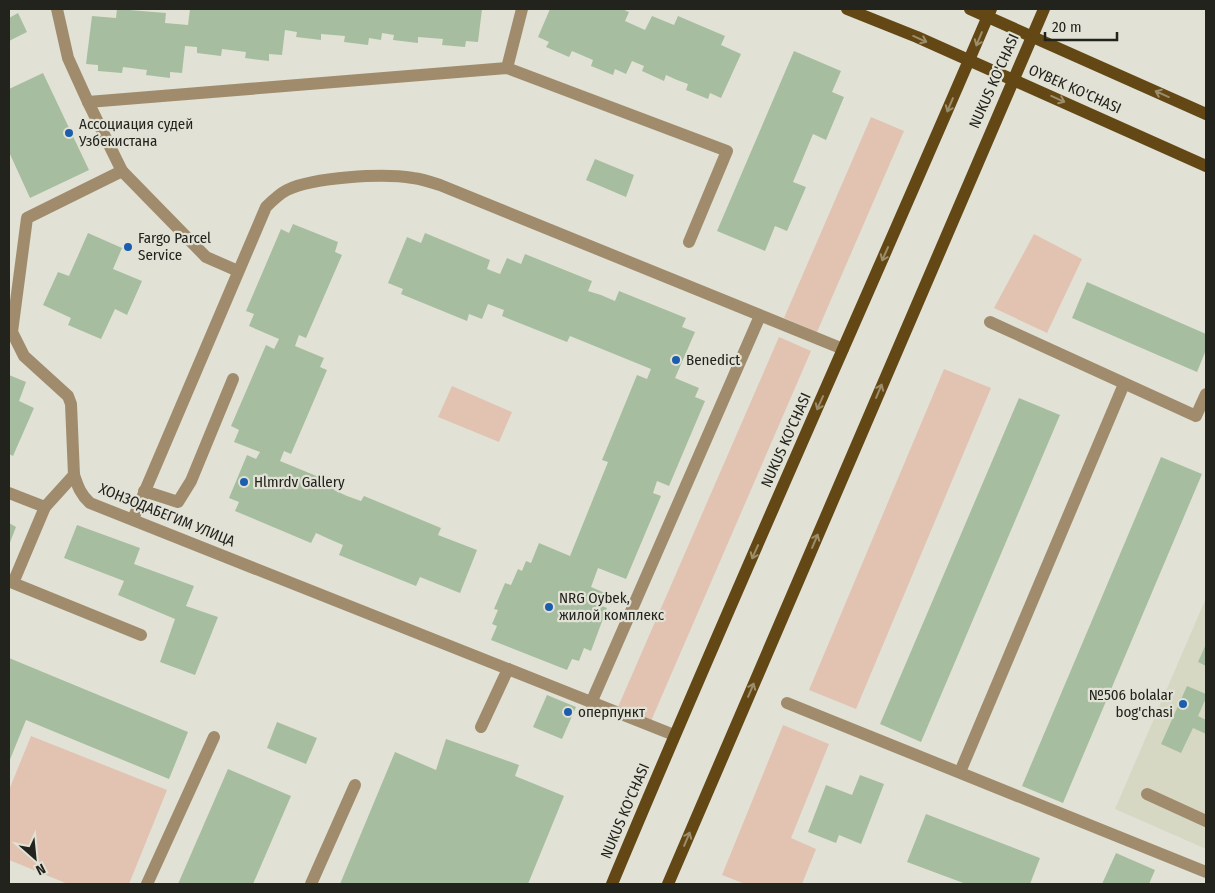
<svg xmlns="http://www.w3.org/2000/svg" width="1215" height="893" viewBox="0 0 1215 893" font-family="'Fira Sans Condensed',sans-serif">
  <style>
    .built { fill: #d7d8c4 }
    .green { fill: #e2c3b2 }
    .building { fill: #a6be9f }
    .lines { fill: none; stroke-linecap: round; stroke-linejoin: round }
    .minor { stroke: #a08c6d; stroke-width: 12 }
    .major { stroke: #634815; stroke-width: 12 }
    .oneway { stroke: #9c8d6b }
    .poi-dot { fill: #1c5eae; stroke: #e1e2d5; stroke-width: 2 }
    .labels { text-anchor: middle; stroke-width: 4.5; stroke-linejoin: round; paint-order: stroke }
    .street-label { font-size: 15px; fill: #23231e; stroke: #e1e2d5 }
    .poi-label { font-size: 15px; fill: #23231e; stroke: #e1e2d5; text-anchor: start }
  </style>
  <rect width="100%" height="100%" fill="#e1e2d5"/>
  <path class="built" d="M1206 598V849L1115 809Z"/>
  <g class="green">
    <path d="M871 117 904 131 817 332 784 318Z"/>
    <path d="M1034 234 1082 259 1047 333 994 308Z"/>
    <path d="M779 337 811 351 651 721 618 707Z"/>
    <path d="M944 369 991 388 856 709 809 690Z"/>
    <path d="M452 386 512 412 499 442 438 417Z"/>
    <path d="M783 725 829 744 791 838 816 849 802 884H745L722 875Z"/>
    <path d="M31 736 167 790 129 884H68L9 860V790Z"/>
  </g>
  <g class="building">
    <path d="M117 9 166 13 165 23 188 25 190 9H482L478 42 466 41 465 47 442 45 443 39 431 38 418 37V43L393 40 394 35 382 33 381 40 369 38 368 45 344 42 345 36 321 34V40L296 37 297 32 285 30 282 55 269 54V61L245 58 246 52 222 49 221 56 197 53V47L185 46 182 73 170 72V78L146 75 147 70 123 67 122 73 98 71V65L86 64 92 16 116 18Z"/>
    <path d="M550 9H622L629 12 625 21 645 30 652 16 674 25 678 16 725 36 721 45 741 54 721 98 710 93 708 99 686 90 688 84 677 80 666 75 664 81 642 71 644 66 632 61 626 74 615 69 613 75 591 66 593 60 572 51 569 57 546 47 549 42 538 37Z"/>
    <path d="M18 13 27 32 9 41V18Z"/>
    <path d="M794 51 841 71 832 92 844 97 826 140 813 134 793 182 806 187 787 231 775 226 765 251 717 231Z"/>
    <path d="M43 73 89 170 30 198 9 152V89Z"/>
    <path d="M595 159 634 175 626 197 586 180Z"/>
    <path d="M293 224 338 242 335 252 342 255 306 338 299 335 295 346 324 358 320 367 327 370 291 454 284 451 280 461 336 484 334 490 347 496 361 501 364 496 441 528 438 535 477 550 460 593 420 577 416 586 339 555 343 545 329 539 316 533 311 543 235 511 239 502 229 498 247 455 256 459 260 452 234 442 239 430 231 426 266 345 274 349 279 339 249 326 254 314 246 311 281 229 289 233Z"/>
    <path d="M88 233 122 248 113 269 142 281 127 315 115 309 101 339 68 325 71 318 43 305 58 272 69 276Z"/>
    <path d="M425 233 490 260 487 269 500 274 507 258 521 264 525 254 592 281 588 291 601 295 615 301 619 291 686 318 682 327 695 332 675 378 699 388 695 397 705 401 669 486 657 481 653 493 661 496 626 579 598 568 591 587 605 593 600 605 607 608 591 651 584 648 579 661 572 659 567 670 491 640 497 626 492 624 498 610 494 609 505 583 511 585 518 569 522 571 526 561 531 563 539 543 570 556 608 462 602 460 637 375 647 379 651 369 570 336 567 342 502 316 504 310 488 304 482 319 469 314 467 321 401 294 403 289 388 283 407 237 421 243Z"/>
    <path d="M1087 282 1206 334V350L1197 372 1072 318Z"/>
    <path d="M9 375 26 382 19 401 34 408 13 456 9 454Z"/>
    <path d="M1019 398 1060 415 921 742 880 724Z"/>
    <path d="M1161 457 1202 474 1063 803 1022 786Z"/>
    <path d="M9 523 16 527 9 545Z"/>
    <path d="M77 525 140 548 134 564 194 586 186 606 218 617 195 675 160 662 175 619 118 595 124 581 64 558Z"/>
    <path d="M1206 644V666L1198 662Z"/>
    <path d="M9 658 188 732 169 779 26 720 9 762Z"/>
    <path d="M1187 686 1206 694V698L1198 716 1206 720V734L1193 728 1181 753 1161 744Z"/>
    <path d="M547 695 576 707 562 739 533 727Z"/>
    <path d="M277 722 317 738 306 764 267 748Z"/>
    <path d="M446 739 519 765 515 776 564 796 528 884H340L395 752 436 770Z"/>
    <path d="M228 769 291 796 253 884H178Z"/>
    <path d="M860 775 884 784 861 844 839 835 836 843 808 832 826 785 852 795Z"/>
    <path d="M926 814 1040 858 1030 884H966L907 862Z"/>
    <path d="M1116 853 1155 870 1149 884H1102Z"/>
  </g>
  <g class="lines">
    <g class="minor">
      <path d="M57 9 68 58 88 102 122 171 27 218 12 332 24 356 68 396 71 404 74 475C78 487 81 495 90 503L674 735"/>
      <path d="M507 68 522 9"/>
      <path d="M88 102 507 68 727 151 689 242"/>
      <path d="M122 171 206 257 238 271"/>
      <path d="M990 322 1196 416 1206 394"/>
      <path d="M74 475 45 507 13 583 141 635"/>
      <path d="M144 491 178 502 191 481 233 379"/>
      <path d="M9 493 45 507"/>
      <path d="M133 519 266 207C272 201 279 194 287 190 314 177 383 173 413 178 422 179 431 182 440 185L843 349"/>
      <path d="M591 703 760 316"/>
      <path d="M787 703 1206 872"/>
      <path d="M481 727 508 669"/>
      <path d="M960 772 1124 384"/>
      <path d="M1147 794 1206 821"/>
      <path d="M147 884 214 737"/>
      <path d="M311 884 355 785"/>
    </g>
    <g class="major">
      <path d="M847 9 917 37 1206 166"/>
      <path d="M970 9 1206 114"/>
      <path d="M612 884C734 591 866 301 991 9"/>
      <path d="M668 884 1044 9"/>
    </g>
  </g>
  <defs><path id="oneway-shaft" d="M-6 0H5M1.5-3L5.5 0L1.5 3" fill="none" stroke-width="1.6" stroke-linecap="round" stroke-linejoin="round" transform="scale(1.25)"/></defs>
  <g class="oneway">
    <use href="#oneway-shaft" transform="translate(920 39) rotate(24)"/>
    <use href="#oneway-shaft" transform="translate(979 39) rotate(113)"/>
    <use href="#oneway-shaft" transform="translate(1162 94) rotate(-156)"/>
    <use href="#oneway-shaft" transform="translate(1058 99) rotate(24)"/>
    <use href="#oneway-shaft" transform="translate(950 105) rotate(113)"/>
    <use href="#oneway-shaft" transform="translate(885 254) rotate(114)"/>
    <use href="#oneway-shaft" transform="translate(879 391) rotate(-67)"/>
    <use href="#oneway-shaft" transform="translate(820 403) rotate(114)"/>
    <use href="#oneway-shaft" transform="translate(815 541) rotate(-67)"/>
    <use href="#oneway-shaft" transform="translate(755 552) rotate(114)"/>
    <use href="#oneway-shaft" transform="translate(751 690) rotate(-67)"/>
    <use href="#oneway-shaft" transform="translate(687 839) rotate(-67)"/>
  </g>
  <g class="poi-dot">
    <circle cx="69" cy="133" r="5"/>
    <circle cx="128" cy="247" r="5"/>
    <circle cx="676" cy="360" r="5"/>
    <circle cx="244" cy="482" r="5"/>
    <circle cx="549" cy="607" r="5"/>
    <circle cx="1183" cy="704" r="5"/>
    <circle cx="568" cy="712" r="5"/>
  </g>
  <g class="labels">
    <g class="street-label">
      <text transform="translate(994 81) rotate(-66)" y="5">NUKUS KO'CHASI</text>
      <text transform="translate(1075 89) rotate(24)" y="5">OYBEK KO'CHASI</text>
      <text transform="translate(786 440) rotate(-66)" y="5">NUKUS KO'CHASI</text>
      <text transform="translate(167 515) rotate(22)" y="5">ХОНЗОДАБЕГИМ УЛИЦА</text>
      <text transform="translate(625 811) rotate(-67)" y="5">NUKUS KO'CHASI</text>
    </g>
    <g class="poi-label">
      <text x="79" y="129">Ассоциация судей<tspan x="79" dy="17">Узбекистана</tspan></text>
      <text x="138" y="243">Fargo Parcel<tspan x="138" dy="17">Service</tspan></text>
      <text x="686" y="365">Benedict</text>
      <text x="254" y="487">Hlmrdv Gallery</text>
      <text x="559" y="603">NRG Oybek,<tspan x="559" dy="17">жилой комплекс</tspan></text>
      <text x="1173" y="700" text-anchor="end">№506 bolalar<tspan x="1173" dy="17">bog'chasi</tspan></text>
      <text x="578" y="717">оперпункт</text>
    </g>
  </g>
  <rect width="1215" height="893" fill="none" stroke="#23231e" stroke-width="20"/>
  <g transform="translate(35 858) rotate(153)" stroke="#e1e2d5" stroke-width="4" paint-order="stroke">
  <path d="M0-4L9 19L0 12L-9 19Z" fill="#23231e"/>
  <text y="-8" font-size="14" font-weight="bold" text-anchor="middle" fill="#23231e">N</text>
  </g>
  <path d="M1045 32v8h72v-8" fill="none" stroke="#23231e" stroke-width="2.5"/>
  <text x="1052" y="32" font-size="15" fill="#23231e" stroke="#e1e2d5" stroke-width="4" paint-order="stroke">20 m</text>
</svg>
